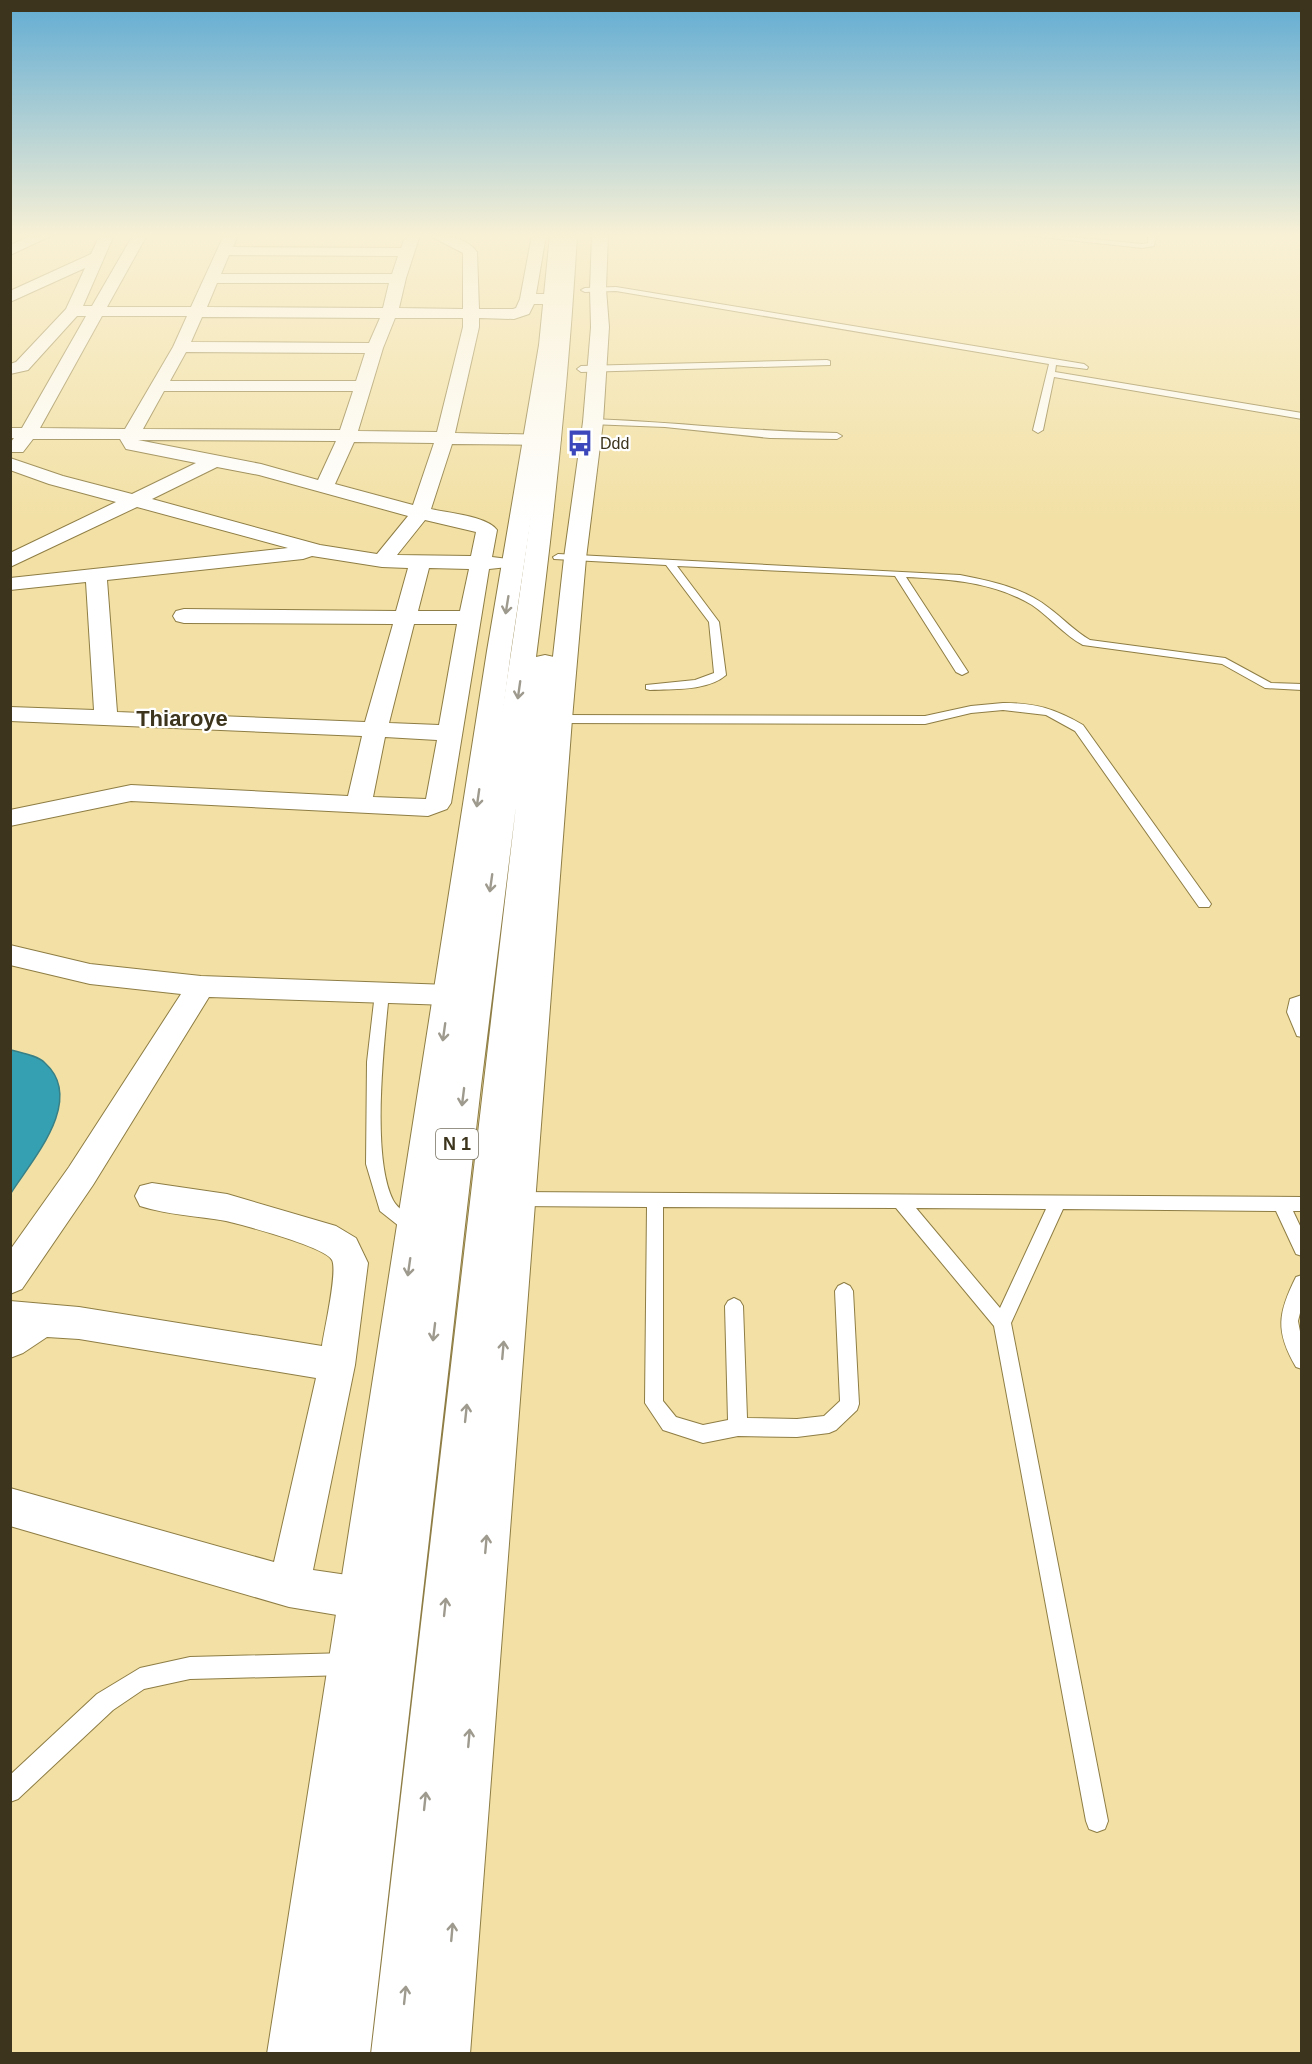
<svg xmlns="http://www.w3.org/2000/svg" width="1312" height="2064" viewBox="0 0 1312 2064" font-family="Arial,sans-serif">
  <style>
    .water { fill: #36a0b3; stroke: #388086; stroke-width: 1.5 }
    .lines { fill: none; stroke-linecap: round; stroke-linejoin: round }
    .service-casing { stroke: #8e7d44; stroke-width: 2 }
    .minor-casing { stroke: #8e7d44; stroke-width: 2 }
    .tertiary-casing { stroke: #8e7d44; stroke-width: 2 }
    .trunk-casing { stroke: #8e7d44; stroke-width: 2 }
    .service { fill: #fff; fill-rule: evenodd }
    .minor { fill: #fff; fill-rule: evenodd }
    .tertiary { fill: #fff; fill-rule: evenodd }
    .trunk { fill: #fff; fill-rule: evenodd }
    .oneway { stroke: #9e9a8e }
    .labels { text-anchor: middle; stroke-width: 4.5; stroke-linejoin: round; paint-order: stroke }
    .far-poi-label { font-size: 16px; fill: #3c341c; stroke: #fff; text-anchor: start }
    .shield { fill: #fff; stroke: #767160; stroke-width: 1.5 }
    .shield-label { font-size: 18px; font-weight: bold; fill: #3c341c }
    .far-district-label { font-size: 22px; font-weight: bold; fill: #3c341c; stroke: #fff }
  </style>
  <rect width="100%" height="100%" fill="#f2e0a4"/>
  <path class="water" d="M11 1050C21 1053 37 1055 45 1063 86 1100 32 1160 11 1193Z"/>
  <g class="lines">
    <g class="service-casing">
      <g id="service">
        <path d="M1023 235H1052L1142 244 1148 243V235H1156L1154 246 1142 248Z"/>
        <path d="M616 287 1084 364 1088 367 1087 369 1056 365 1055 372 1302 413V419L1054 377 1043 430 1038 433 1033 430 1049 364 616 291 585 292 581 290 585 288Z"/>
        <path d="M827 360 830 361V365L581 372 577 369 581 366Z"/>
        <path d="M593 419C675 422 755 432 837 433L842 436 837 439 770 438 665 427 590 424V420Z"/>
        <path d="M558 554 960 575C991 581 1024 588 1049 608 1063 618 1074 631 1090 640L1225 658 1271 683 1302 684V690L1265 688 1222 664 1083 645C1064 635 1050 617 1032 605 994 582 949 579 906 577L968 672 962 675 956 672 895 576 677 566 719 622 726 675C708 691 673 689 650 690L646 689V685L695 680 714 673 709 622 666 565 554 559 553 557Z"/>
        <path d="M1003 703C1036 703 1055 709 1083 725L1209 901 1211 904 1209 907H1199L1075 731 1046 715 1003 710 971 713 925 724 554 723 548 719 554 715 925 716 971 706Z"/>
        <path d="M382 988 389 993C384 1044 371 1156 393 1200 397 1209 413 1218 421 1224L423 1229 421 1234 415 1236 409 1234 380 1211 366 1164 367 1062 375 993Z"/>
        <path d="M1302 995V1037L1297 1036 1287 1012 1290 999Z"/>
        <path d="M515 1192 1302 1197V1211H1293L1302 1230V1256L1296 1254 1276 1211 1063 1209 1011 1323 1108 1821 1105 1829 1097 1832 1089 1829 1086 1821 994 1326 896 1208 663 1207V1401L676 1417 703 1425 728 1420 725 1306 728 1301 734 1298 740 1301 743 1306 747 1418 797 1419 824 1416 840 1401 835 1291 838 1286 844 1283 850 1286 853 1291 859 1404 857 1410 836 1430 829 1433 797 1437 738 1436 703 1443 663 1430 645 1403 647 1207 515 1206 509 1204 507 1199 509 1194ZM916 1208 1046 1209 1000 1308Z"/>
        <path d="M1302 1275V1305L1298 1321 1302 1342V1369L1296 1367C1275 1331 1278 1313 1296 1277Z"/>
        <path d="M348 1653 356 1656 359 1664 356 1672 348 1675 190 1679 144 1689 113 1710 18 1799 10 1802V1775L97 1694 140 1668 190 1657Z"/>
      </g>
    </g>
    <g class="minor-casing">
      <g id="minor">
        <path d="M33 235H53L10 255V245Z"/>
        <path d="M100 235H114L83 306H92L133 235H147L107 307H191L224 235H238L233 247 401 248 406 235H420L406 278 399 308 463 309V253L428 235C446 235 466 237 477 252L479 309H513L516 308 520 299 532 235H546L536 294H551L559 299 551 304H534L529 314 514 319 479 318V327L455 433 552 435 558 436 561 440 558 444 552 445 452 444 431 509C448 513 487 516 497 530L492 557 508 559 511 563 508 567 489 569 451 803 447 809 428 816 131 801 10 826V810L131 785 348 796 362 736 10 721V707L94 710 86 582 10 590V578L288 548 137 507 10 567V553L116 502 49 484 10 470V458L63 476 132 494 196 463 126 449 120 439H33L23 452H10V443L14 438H10V428H22L86 316H77L28 370 10 374V364L16 362 66 309 85 268 10 302V291L91 254ZM229 255 398 256 392 274H221ZM217 283H389L383 308 207 307ZM102 316H187L173 347 125 429 40 428ZM202 317 380 318 369 343 191 342ZM395 318H463V327L437 432 358 431 383 348ZM186 352 365 353 356 381H170ZM164 391H353L340 430 143 429ZM138 440 336 441 318 480 261 464ZM354 442 434 443 413 505 335 484ZM217 467 259 475 408 516 377 554 320 545 152 499ZM425 520 476 532 471 556 397 555ZM312 556 382 567 408 568 396 611 184 609 176 611 173 616 176 621 184 623 393 624 365 722 117 712 107 580 303 559ZM429 568 469 569 460 611H418ZM414 624H457L439 725 389 723ZM385 737 437 740 426 799 373 797Z"/>
        <path d="M10 945 90 964 201 976 449 985 459 988 464 995 459 1002 449 1005 209 997 93 1185 22 1289 10 1294V1250L69 1167 181 994 90 984 10 965Z"/>
        <path d="M152 1183 227 1194 336 1226 356 1238 368 1263 355 1365 313 1570 361 1577 376 1583 382 1598 376 1613 361 1619 289 1607 10 1526V1488L274 1562 316 1378 79 1339 47 1337 23 1353 10 1358V1301L79 1307 322 1346C324 1331 338 1271 332 1260 326 1247 243 1225 226 1221 198 1216 168 1215 140 1206L135 1196 140 1186Z"/>
      </g>
    </g>
    <g class="tertiary-casing">
      <g id="tertiary">
        <path d="M550 235H566L557 345 511 651 323 2054H267L487 651 539 345Z"/>
        <path d="M592 235H608L606 289 609 327 603 422 586 558 572 719 470 2054H414L546 719 564 558 583 422 591 327 590 289Z"/>
      </g>
    </g>
    <g class="trunk-casing">
      <path id="trunk" d="M561 235H577C569 377 554 517 536 657L545 655 554 657 557 662 427 2054H371L516 806 481 1086 370 2054H314C365 1685 413 1316 466 948 501 711 543 475 561 235Z"/>
    </g>
    <use href="#service" class="service"/>
    <use href="#minor" class="minor"/>
    <use href="#tertiary" class="tertiary"/>
    <use href="#trunk" class="trunk"/>
  </g>
  <defs><path id="oneway-shaft" d="M-6 0H5M1.5-3L5.5 0L1.5 3" fill="none" stroke-width="1.6" stroke-linecap="round" stroke-linejoin="round" transform="scale(1.5)"/></defs>
  <g class="oneway">
    <use href="#oneway-shaft" transform="translate(507 605) rotate(99)"/>
    <use href="#oneway-shaft" transform="translate(519 690) rotate(98)"/>
    <use href="#oneway-shaft" transform="translate(478 798) rotate(98)"/>
    <use href="#oneway-shaft" transform="translate(491 883) rotate(98)"/>
    <use href="#oneway-shaft" transform="translate(444 1032) rotate(98)"/>
    <use href="#oneway-shaft" transform="translate(463 1097) rotate(97)"/>
    <use href="#oneway-shaft" transform="translate(409 1267) rotate(98)"/>
    <use href="#oneway-shaft" transform="translate(434 1332) rotate(97)"/>
    <use href="#oneway-shaft" transform="translate(503 1350) rotate(-85)"/>
    <use href="#oneway-shaft" transform="translate(466 1413) rotate(-84)"/>
    <use href="#oneway-shaft" transform="translate(486 1544) rotate(-85)"/>
    <use href="#oneway-shaft" transform="translate(445 1607) rotate(-84)"/>
    <use href="#oneway-shaft" transform="translate(469 1738) rotate(-85)"/>
    <use href="#oneway-shaft" transform="translate(425 1801) rotate(-84)"/>
    <use href="#oneway-shaft" transform="translate(452 1932) rotate(-85)"/>
    <use href="#oneway-shaft" transform="translate(405 1995) rotate(-84)"/>
  </g>
  <linearGradient id="sky" x2="0" y2="1"><stop stop-color="#61acd3"/><stop offset="0.45" stop-color="#f9f1d6"/><stop offset="1" stop-color="#f9f1d6" stop-opacity="0"/></linearGradient>
  <rect width="1312" height="524" fill="url(#sky)"/>
  <defs>
    <g id="bus-bare" transform="scale(2.07)"><path d="M-5-6H5V4H4V6H2V4H-2V6H-4V4H-5ZM-3.5-4V0h7V-4ZM-3.5 1.2v1.5H-2V1.2ZM2 1.2v1.5H3.5V1.2Z" fill="#3b47ba" stroke="#fff" stroke-width="2.5" paint-order="stroke"/></g>
  </defs>
  <g fill-rule="evenodd">
    <use href="#bus-bare" x="580" y="443"/>
  </g>
  <g class="labels">
    <g class="far-poi-label">
      <text x="600" y="449">Ddd</text>
    </g>
    <rect class="shield" x="436" y="1129" width="42" height="30" rx="4.5"/>
    <g class="shield-label">
      <text x="457" y="1150">N 1</text>
    </g>
    <g class="far-district-label">
      <text x="182" y="726">Thiaroye</text>
    </g>
  </g>
  <rect width="1312" height="2064" fill="none" stroke="#3c341c" stroke-width="24"/>
</svg>
